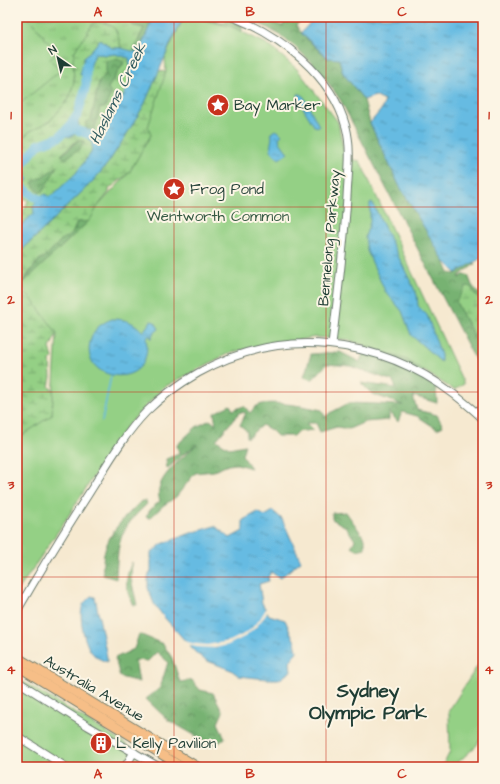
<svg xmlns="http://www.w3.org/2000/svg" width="500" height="784" viewBox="0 0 500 784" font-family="'Architects Daughter',sans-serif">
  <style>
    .grass { fill: url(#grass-tufts); stroke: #5a865c }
    .forest { fill: url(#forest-crowns); stroke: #4b7853 }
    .wetland { fill: url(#wetland-marsh); stroke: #5a865c; fill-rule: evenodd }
    .park { fill: #94d085; stroke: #5a865c }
    .water { fill: url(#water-ripples); stroke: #427c8b }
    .pier { fill: #f6e9d0 }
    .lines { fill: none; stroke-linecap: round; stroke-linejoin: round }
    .stream { stroke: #66bbe2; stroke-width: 1.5 }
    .river { stroke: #66bbe2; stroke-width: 9 }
    .minor-casing { stroke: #6a796b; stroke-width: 9 }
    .major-casing { stroke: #6a796b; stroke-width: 10 }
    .minor { stroke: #fff; stroke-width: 7 }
    .major { stroke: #f6be87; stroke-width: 8 }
    .grid { fill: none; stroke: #c8321e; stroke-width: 1; stroke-opacity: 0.55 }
    .labels { text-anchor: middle; stroke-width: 4; stroke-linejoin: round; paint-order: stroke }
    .poi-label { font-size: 15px; fill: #1f3d34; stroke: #fcf5e5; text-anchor: start }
    .park-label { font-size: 15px; fill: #365a44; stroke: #fcf5e5 }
    .street-label { font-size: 15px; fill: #1f3d34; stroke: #fcf5e5 }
    .water-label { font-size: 16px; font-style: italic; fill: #315c60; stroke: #fcf5e5 }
    .district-label { font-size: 19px; font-weight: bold; fill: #1f3d34; stroke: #fcf5e5 }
    .neatline { fill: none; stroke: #c8321e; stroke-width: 1.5 }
    .grid-label { font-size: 13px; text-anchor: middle; font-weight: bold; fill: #c8321e }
  </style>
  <defs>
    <pattern id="grass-tufts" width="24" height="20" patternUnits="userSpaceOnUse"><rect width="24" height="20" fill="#94d085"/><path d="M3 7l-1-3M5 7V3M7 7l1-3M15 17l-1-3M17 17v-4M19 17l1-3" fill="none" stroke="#78aa6e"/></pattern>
    <pattern id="forest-crowns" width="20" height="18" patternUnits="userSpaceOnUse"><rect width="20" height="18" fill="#77b272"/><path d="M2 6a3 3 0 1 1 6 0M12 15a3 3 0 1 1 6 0" fill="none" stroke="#61925e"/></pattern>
    <pattern id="wetland-marsh" width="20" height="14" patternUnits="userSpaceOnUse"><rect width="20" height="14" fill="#94d085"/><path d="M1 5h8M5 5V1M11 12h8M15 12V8" fill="none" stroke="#78aa6e"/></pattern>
    <pattern id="water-ripples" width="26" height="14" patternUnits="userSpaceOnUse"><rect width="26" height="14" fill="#66bbe2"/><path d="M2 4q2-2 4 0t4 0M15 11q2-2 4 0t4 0" fill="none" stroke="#5399b8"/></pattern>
  </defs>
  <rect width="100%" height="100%" fill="#fcf5e5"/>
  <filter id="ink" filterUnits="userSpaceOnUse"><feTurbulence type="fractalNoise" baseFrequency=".025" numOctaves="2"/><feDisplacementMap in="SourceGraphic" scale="8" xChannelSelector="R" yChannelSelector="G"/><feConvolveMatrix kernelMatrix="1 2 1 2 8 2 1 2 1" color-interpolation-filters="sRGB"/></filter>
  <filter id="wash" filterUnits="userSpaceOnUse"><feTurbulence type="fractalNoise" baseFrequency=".012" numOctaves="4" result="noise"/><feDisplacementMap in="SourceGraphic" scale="16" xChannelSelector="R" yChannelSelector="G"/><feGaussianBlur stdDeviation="0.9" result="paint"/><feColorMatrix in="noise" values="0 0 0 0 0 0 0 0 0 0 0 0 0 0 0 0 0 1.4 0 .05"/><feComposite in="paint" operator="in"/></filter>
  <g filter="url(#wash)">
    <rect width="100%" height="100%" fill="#f6e9d0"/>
    <path class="grass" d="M17 17H106L108 20 119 22 120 17H131V25L144 28 134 49 139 54 121 48 116 30 105 22 73 61 74 82 69 99 50 121 29 132 17 144Z"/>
    <g class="forest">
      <path d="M131 17H153L139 54 134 50 144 28 131 25Z"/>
      <path d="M184 17H217L221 18 220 20 207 19 222 23 228 19 242 25 243 42 186 31 179 27Z"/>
      <path d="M240 17H275L274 23 283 26 286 17H307L296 25 301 33 313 45 328 58H339L343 73 364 100 370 123 399 185 444 261 449 273 455 274 472 262 475 264 460 275 459 278 463 275H468L472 285 478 293H483V300L476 296 471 287 456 302 483 353V375L341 101C321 71 298 44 266 27 258 23 248 20 240 17Z"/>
      <path d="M118 58 124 62 108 88 111 94 105 108H100L94 131H92L87 129 85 123 91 119 99 82 106 74 105 61Z"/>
      <path d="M78 140 84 141 81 148 65 160 61 156Z"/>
      <path d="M58 166 43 192 39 193 32 183Z"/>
      <path d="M90 220 21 285 40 259 44 258 61 240 72 234 77 222Z"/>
      <path d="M366 344 431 364 419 376 436 387 437 403 413 396 417 410 437 415 443 426 437 429 417 416 402 412 398 422 389 411V420L365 422 349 429 337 427 320 432 316 423H306L313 430 297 432 293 436H277L271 430 262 425 247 438V431L240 425 246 413 240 412 216 440 229 448 245 445 242 455 251 468 237 464 228 465 214 471 195 473 176 497 164 505 150 518 146 517 150 510 160 501C151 479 184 458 197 444L184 454 167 469 166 459 179 454 177 445 196 427 210 420 216 425 214 413 230 405 233 410 244 406 250 413C252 411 254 407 257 406 268 399 308 407 322 410L325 417 330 413 349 403 403 405 372 394 361 383 396 388 393 381 350 366 327 364 312 380 304 377 311 354 340 352 360 362Z"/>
      <path d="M141 501H146L147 504C118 531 118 541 116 579L103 575C100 540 118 524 141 501Z"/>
      <path d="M346 512 365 539V548L357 550 351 547 355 540 346 527 332 519V513Z"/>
      <path d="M132 562 131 579 137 605H134C124 590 125 578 132 562Z"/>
      <path d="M139 634 163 644 172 658 180 682 192 680 200 690 213 693 223 712 218 723 225 738 216 745 205 741 168 720 146 699 160 688 168 662 157 652 148 661 135 660 139 682 120 677 115 658 134 649Z"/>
    </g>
    <g class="wetland">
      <path d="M94 22C116 22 117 31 121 48H112L100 39 95 46 84 58 87 75 95 54 108 55 115 54 129 58 132 78 114 116 103 134 92 144V153L76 173 54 195 47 197 34 213 17 229V213L19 214 26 207 28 200 21 198 17 202V189L28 179 24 175V166L39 148 34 146 17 168V144L29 132 50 121 69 99 74 82 73 61 74 52ZM118 58 124 63 108 88 111 94 105 108H100L94 131H92L87 129 85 123 91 119 99 82 106 74V61ZM77 140 84 141 81 148 65 159 61 155ZM57 167 43 191 39 193 32 183Z"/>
      <path d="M159 71 166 72 151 135 129 173 109 189V192L98 206 113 220 77 222 72 234 61 240 44 258 40 259 17 288V255L93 181 108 163 125 137 144 105Z"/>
      <path d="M466 286 471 287 476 296 483 300V353L456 302Z"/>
      <path d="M27 291 63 320 50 348 53 358 50 361 51 377 49 387 55 391 52 415 17 440V299Z"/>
    </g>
    <g class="park">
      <path d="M17 17H28L52 47 50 49 55 55 50 59 60 71 17 106Z"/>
      <path d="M184 17H192L232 27 267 44 297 69 338 122 345 158 360 161 464 384 454 390 407 360 349 340 316 337 231 352 164 387 127 426 111 449 67 518 17 592V439L52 415 57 333 21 285 90 220 98 206 129 173 151 135 148 127 166 72 165 57Z"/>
      <path d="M483 657V733L477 745 453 767H442L450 752 449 713 448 712Z"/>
      <path d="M17 678 164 767H17Z"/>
    </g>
    <g class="water">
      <path d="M153 17H184L172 40 159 71 144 105 125 137 108 163 93 181 17 255V229L34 213 33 207 38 198 46 194 48 197 54 194 76 173 91 153 92 144 88 138 103 134 114 116 132 78 129 58 115 54 108 55 95 54 87 75H80L84 58 95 46 100 39 112 48H121L139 53Z"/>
      <path d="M315 17H483V257L456 273 444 261 399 185 370 123 381 110 385 101 375 96 364 100 343 73 339 59 328 58 301 33Z"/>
      <path d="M298 94H300L304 97 318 124 319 127 314 126C308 115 300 106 298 94Z"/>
      <path d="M76 113 79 125 78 132 70 137 59 135Z"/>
      <path d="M275 130 278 131 282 135 279 138 280 142 288 153 279 159C277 157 274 155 272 152 268 145 274 139 271 133Z"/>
      <path d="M38 145 39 148 24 166V175L29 179 17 189V168L34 146Z"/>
      <path d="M372 202 417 295 418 306 427 315 441 355V362L411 335 402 311 385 291 367 251 365 237 370 222V203Z"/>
      <path d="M112 319C126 319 134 322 143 332L151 321 155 322 159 329 153 334 151 339 150 335 146 338C156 393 76 383 91 339 94 328 102 323 112 319Z"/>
      <path d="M273 511 282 519 301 561 280 578 271 572 268 577 269 581 259 584 262 603 269 615 285 620 295 642 297 651 290 662 291 671 280 679H267L239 676 231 670 205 660 196 653 164 617 154 604 148 588V577L151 570V553L162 544 191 533 215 526 230 538 243 531V520L258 512 265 516Z"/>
      <path d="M91 596 95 597 107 657V662C103 660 98 659 95 656 85 648 79 621 82 608 83 603 88 599 91 596Z"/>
    </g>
    <path class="pier" d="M267 607 268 609 265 616 255 628 246 636 228 645 215 648 197 647 186 645 183 641 196 644 207 645 230 641 242 635 250 630 260 619Z"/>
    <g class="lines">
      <path class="stream" d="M102 421 111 376"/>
      <g class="river">
        <path d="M69 127 104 140"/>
        <path d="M17 171 38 145 59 137 69 127 78 114 86 86V65"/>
        <path d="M17 182C26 190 36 201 49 201"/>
      </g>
    </g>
  </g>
  <g filter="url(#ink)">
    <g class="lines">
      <g class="minor-casing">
        <g id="minor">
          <path d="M233 17C281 36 332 75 346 127 352 150 348 173 347 197 344 246 338 295 332 344"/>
          <path d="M17 611C40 571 64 532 89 493 107 465 123 436 146 412 161 397 179 384 198 373 281 326 379 337 455 395 464 402 474 410 483 419"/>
          <path d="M17 681 88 726 159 767"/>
          <path d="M17 736 66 767"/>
          <path d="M125 767 134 752"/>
        </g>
      </g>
      <g class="major-casing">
        <g id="major">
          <path d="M17 657 198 767"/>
          <path d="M17 666 182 767"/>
        </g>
      </g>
      <use href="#minor" class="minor"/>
      <use href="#major" class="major"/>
    </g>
  </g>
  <path class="grid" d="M174 17V767M326 17V767M17 207H483M17 392H483M17 577H483"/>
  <defs>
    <g id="sight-disc" transform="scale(1.15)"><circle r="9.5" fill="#c8321e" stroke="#fcf5e5"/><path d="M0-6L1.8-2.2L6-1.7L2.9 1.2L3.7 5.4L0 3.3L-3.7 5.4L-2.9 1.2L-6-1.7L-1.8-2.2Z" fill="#fff"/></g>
    <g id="building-disc" transform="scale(1.15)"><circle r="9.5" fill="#c8321e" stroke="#fcf5e5"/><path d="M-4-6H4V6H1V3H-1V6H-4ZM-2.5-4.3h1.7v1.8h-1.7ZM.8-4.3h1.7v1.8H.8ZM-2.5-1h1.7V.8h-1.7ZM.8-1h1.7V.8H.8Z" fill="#fff"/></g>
  </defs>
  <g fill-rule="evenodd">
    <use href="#sight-disc" x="218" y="105"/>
    <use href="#sight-disc" x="174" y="189"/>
    <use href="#building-disc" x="101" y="743"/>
  </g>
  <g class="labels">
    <g class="poi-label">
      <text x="234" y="110">Bay Marker</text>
      <text x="190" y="194">Frog Pond</text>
      <text x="116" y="748">L Kelly Pavilion</text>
    </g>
    <g class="park-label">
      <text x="218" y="221">Wentworth Common</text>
    </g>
    <g class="street-label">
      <text transform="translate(329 238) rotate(-85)" y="5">Bennelong Parkway</text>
      <text transform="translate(94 688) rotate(31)" y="5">Australia Avenue</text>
    </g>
    <g class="water-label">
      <text transform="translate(117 93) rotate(-64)" y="6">Haslams Creek</text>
    </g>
    <g class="district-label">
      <text x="368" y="697">Sydney<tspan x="368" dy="22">Olympic Park</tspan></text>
    </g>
  </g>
  <rect width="500" height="784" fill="none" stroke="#fcf5e5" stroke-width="44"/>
  <g transform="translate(58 58) rotate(326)" stroke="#fcf5e5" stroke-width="3" paint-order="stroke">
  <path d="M0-3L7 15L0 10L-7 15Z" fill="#1f3d34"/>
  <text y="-6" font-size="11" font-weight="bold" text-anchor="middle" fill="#1f3d34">N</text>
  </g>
  <rect x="22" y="22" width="456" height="740" class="neatline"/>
  <g class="grid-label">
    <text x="98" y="16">A</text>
    <text x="250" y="16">B</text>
    <text x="402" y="16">C</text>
    <text x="11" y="119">1</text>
    <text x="489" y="119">1</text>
    <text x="11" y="304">2</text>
    <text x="489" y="304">2</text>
    <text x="11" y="489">3</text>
    <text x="489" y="489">3</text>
    <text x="11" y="674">4</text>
    <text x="489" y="674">4</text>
    <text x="98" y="778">A</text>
    <text x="250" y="778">B</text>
    <text x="402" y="778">C</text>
  </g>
</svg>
